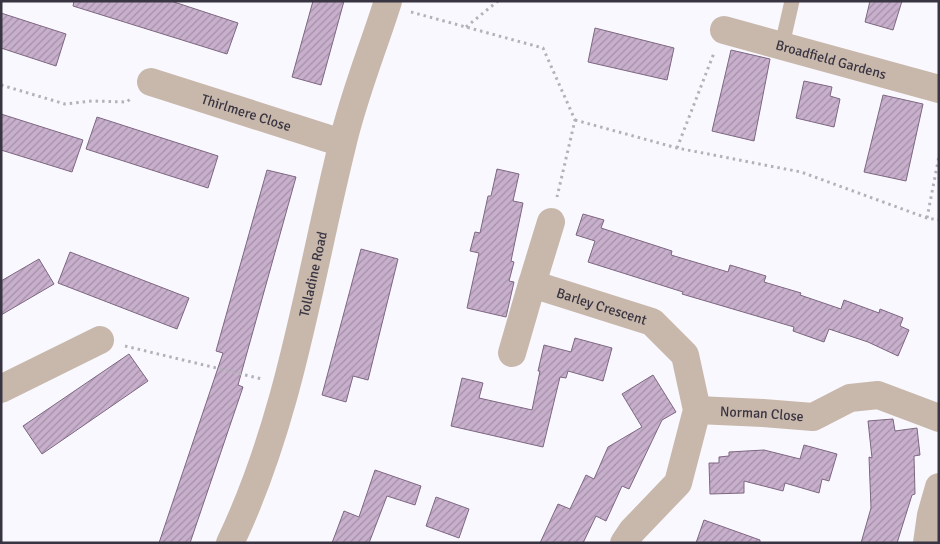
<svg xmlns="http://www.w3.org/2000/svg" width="940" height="544" viewBox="0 0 940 544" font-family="Signika,sans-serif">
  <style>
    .building { fill: url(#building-hatch); stroke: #7d6781 }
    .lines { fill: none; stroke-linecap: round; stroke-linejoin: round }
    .path { stroke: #b4b1ba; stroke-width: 3; stroke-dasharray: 2.5 4; stroke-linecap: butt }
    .service { stroke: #c8b8ac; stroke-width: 15 }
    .minor { stroke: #c8b8ac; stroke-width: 28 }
    .labels { text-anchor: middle; stroke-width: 4.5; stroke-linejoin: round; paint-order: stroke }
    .street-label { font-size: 14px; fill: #393441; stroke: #fff }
  </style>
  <defs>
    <pattern id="building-hatch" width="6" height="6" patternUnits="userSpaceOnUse" patternTransform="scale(1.25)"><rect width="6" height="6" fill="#c8b0cd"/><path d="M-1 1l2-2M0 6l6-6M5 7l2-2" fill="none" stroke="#a390a8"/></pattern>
  </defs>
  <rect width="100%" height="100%" fill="#faf8ff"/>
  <g class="building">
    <path d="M74 1H171L238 23 227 54 73 6Z"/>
    <path d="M313 1H344L321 85 292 77Z"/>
    <path d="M870 1H902L893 30 865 22Z"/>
    <path d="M1 13 66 34 56 66 1 48Z"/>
    <path d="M595 28 674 48 667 80 588 62Z"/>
    <path d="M731 50 770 59 754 141 712 131Z"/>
    <path d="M804 81 832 87 830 96 840 99 834 127 796 118Z"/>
    <path d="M883 95 923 104 906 181 864 172Z"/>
    <path d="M1 114 83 140 72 172 1 150Z"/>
    <path d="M97 117 218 156 208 188 86 149Z"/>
    <path d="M497 169 519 174 513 201 523 203 511 261 514 262 509 281 514 282 506 317 467 308 479 253 470 251 475 232 480 233 488 196H491Z"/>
    <path d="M267 170 296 177 238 385 243 387 190 543H159L223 353 216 351Z"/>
    <path d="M583 214 604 220 601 228 672 251 671 255 728 272 730 265 766 276 764 282 801 293 800 295 841 309 844 300 879 313 880 309 903 318 900 326 909 330 898 356 868 342 829 329 824 342 793 331 794 327 682 294 683 292 588 262 595 241 576 235Z"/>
    <path d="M361 249 398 259 368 380 353 376 346 402 322 395Z"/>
    <path d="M70 252 189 298 177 329 58 283Z"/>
    <path d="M39 259 54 284 1 315V281Z"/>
    <path d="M575 338 612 348 603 381 568 371 566 378 560 377 543 447 451 426 462 378 483 383 479 398 532 410 540 371H538L544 345 571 352Z"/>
    <path d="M129 354 148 381 42 454 23 426Z"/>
    <path d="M653 375 676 412 662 420 629 489 622 486 606 521 596 516 583 543H540L558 504 570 509 586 475 594 479 608 447 642 427 622 394Z"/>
    <path d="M893 419 895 431 917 428 920 455 914 456 915 494 912 495 897 543H861L871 508 869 457 872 458 868 421Z"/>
    <path d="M804 445 837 454 829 481 822 479 819 493 785 483 783 491 744 481V493L710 494 709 463H719V457L729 456V452L764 450 800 459Z"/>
    <path d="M375 470 421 486 415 505 387 496 369 543H332L344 511 359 517Z"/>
    <path d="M436 497 469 509 459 538 426 526Z"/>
    <path d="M704 520 760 540V543H696Z"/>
  </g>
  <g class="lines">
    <g class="path">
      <path d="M411 12 543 48 575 120 557 197"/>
      <path d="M466 27 498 1"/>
      <path d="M1 85 65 104 92 101 127 102 131 98"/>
      <path d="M575 120 677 148 801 172 927 218 939 220"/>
      <path d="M677 148 714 53"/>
      <path d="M927 218 939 156"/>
      <path d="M125 346 262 379"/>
    </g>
    <path class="service" d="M782 45 792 1"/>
    <g class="minor">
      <path id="s1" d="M724 30 939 89"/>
      <path id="s2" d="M151 82 342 143"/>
      <path d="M532 284 551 222"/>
      <path id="s3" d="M512 353 532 284 652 322 685 355 697 410 678 483 632 531 624 543"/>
      <path d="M1 389 100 340"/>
      <path id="s4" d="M697 410 763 413 813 417 850 398 878 395 939 418"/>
      <path id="s5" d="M230 543C290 418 309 279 342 146 353 97 373 49 388 1"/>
      <path d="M927 543 931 515 939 487"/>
    </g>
  </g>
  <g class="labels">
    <g class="street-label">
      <text dy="5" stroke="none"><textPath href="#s1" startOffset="111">Broadfield Gardens</textPath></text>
      <text dy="5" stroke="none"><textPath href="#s2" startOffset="100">Thirlmere Close</textPath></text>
      <text dy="5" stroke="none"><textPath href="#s5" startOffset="282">Tolladine Road</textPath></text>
      <text dy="5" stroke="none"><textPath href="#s3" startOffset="145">Barley Crescent</textPath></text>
      <text dy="5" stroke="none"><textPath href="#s4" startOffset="65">Norman Close</textPath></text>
    </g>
  </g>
  <rect width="940" height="544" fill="none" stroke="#393441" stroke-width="5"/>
</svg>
